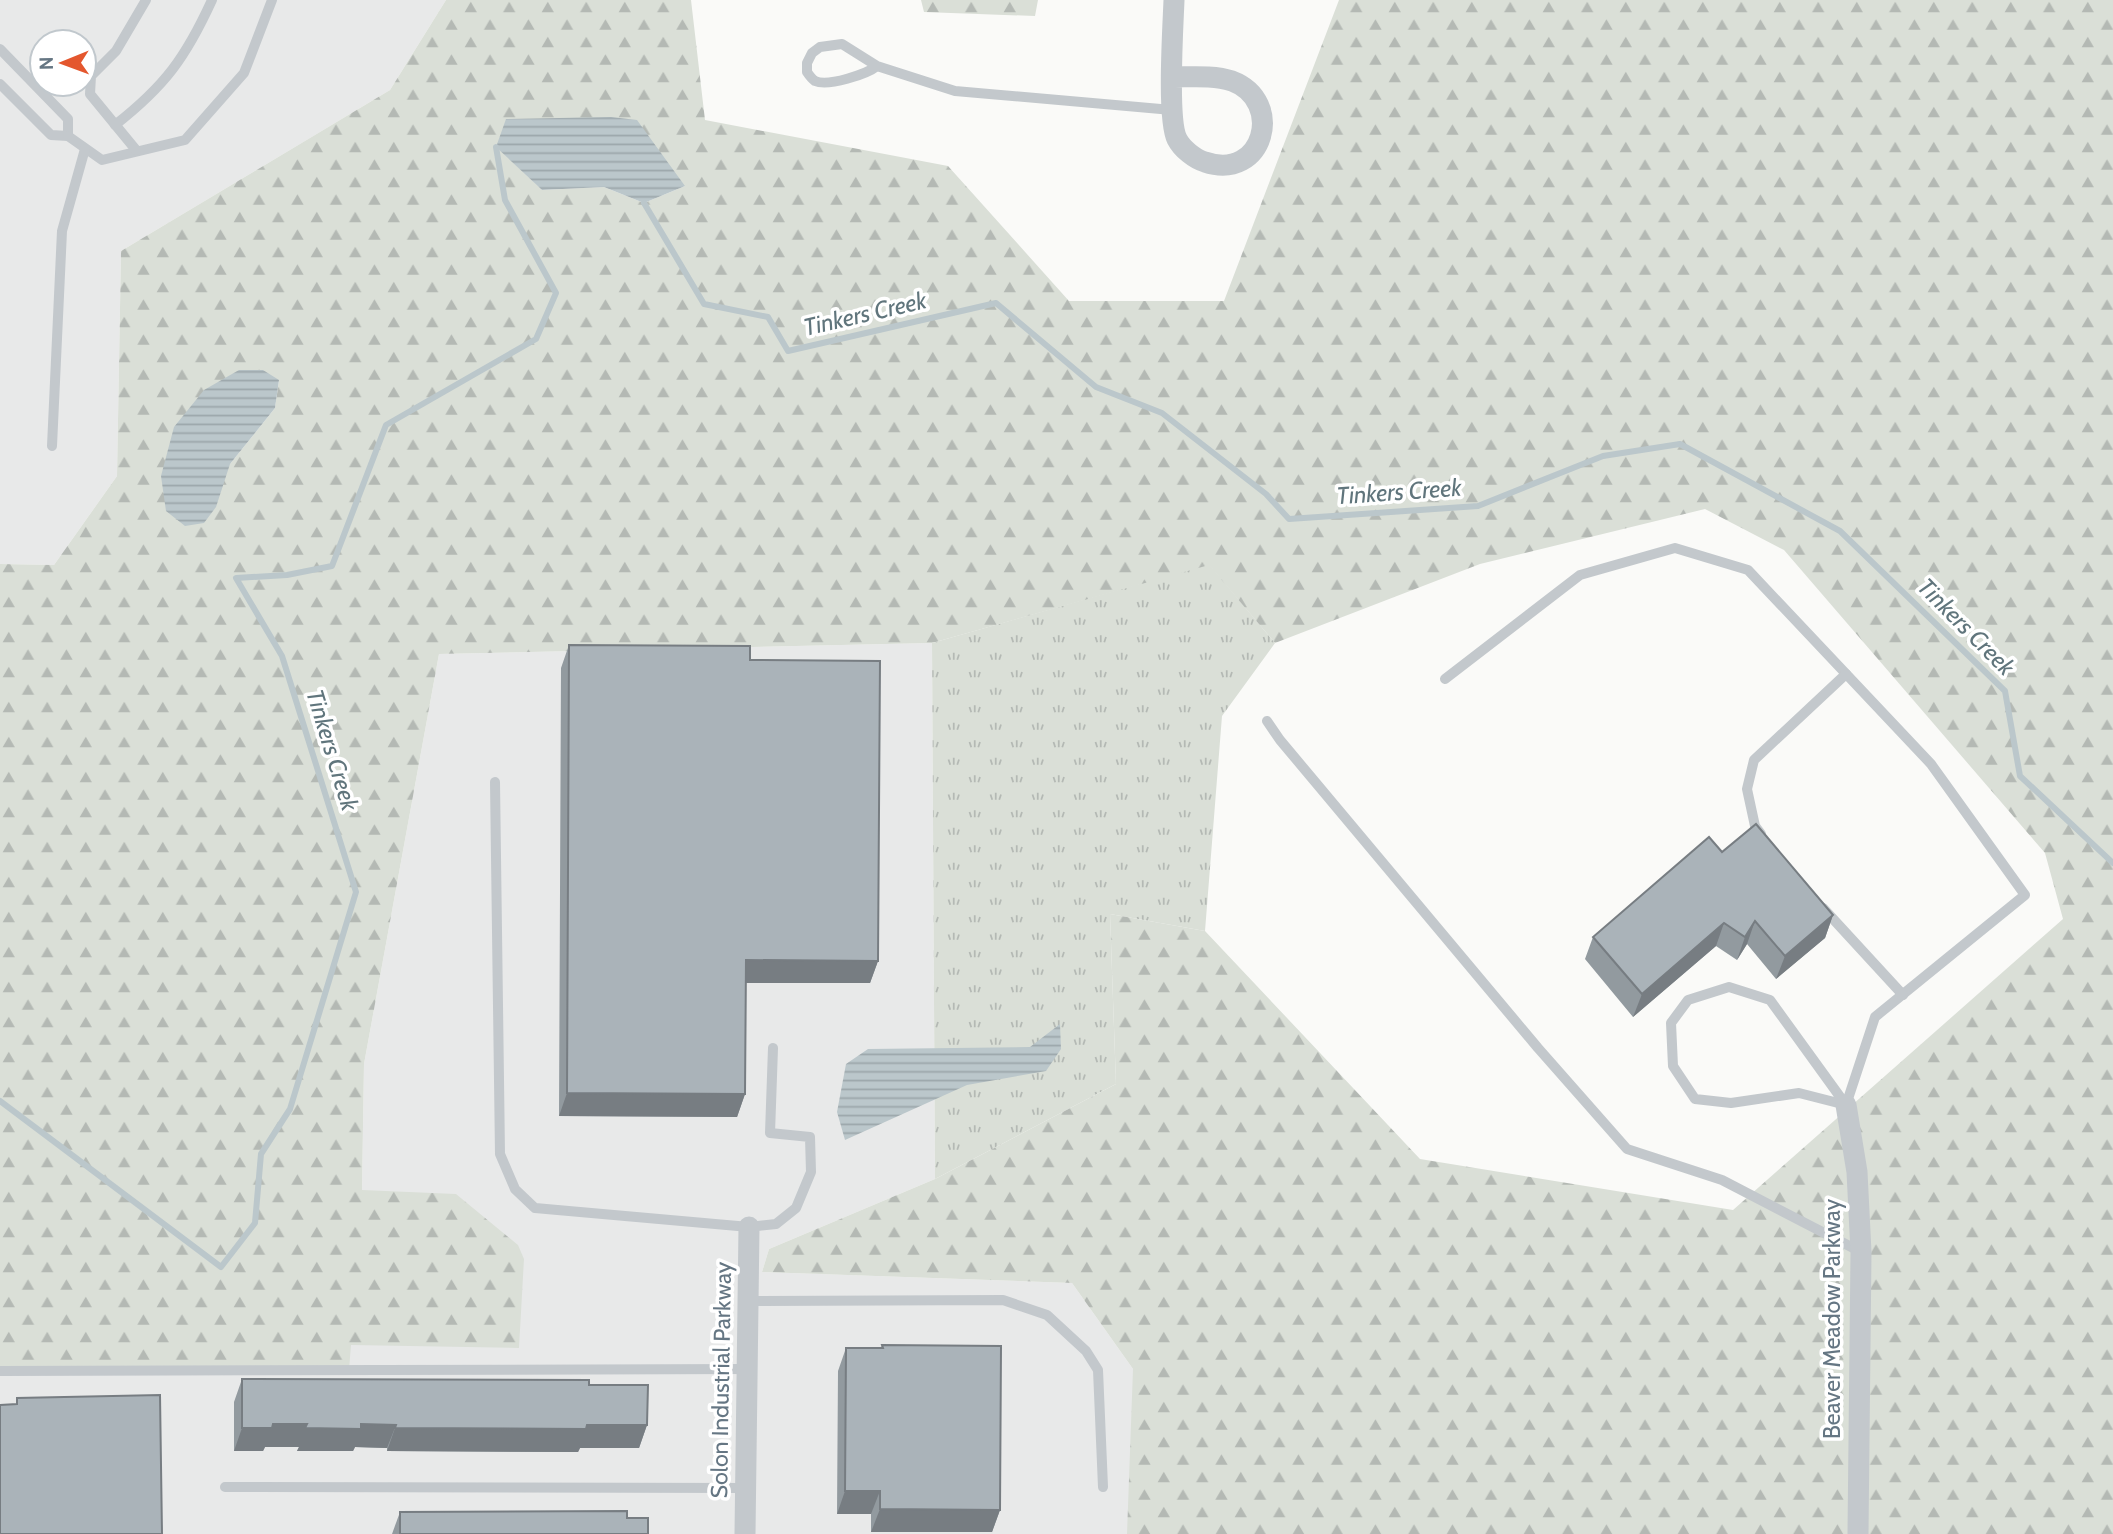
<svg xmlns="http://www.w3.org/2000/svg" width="2113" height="1534" viewBox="0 0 2113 1534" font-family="Cabin,sans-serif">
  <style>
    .built { fill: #e8e9e9; fill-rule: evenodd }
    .grass { fill: url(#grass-tufts) }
    .forest { fill: url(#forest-firs); fill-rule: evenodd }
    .water { fill: url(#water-rules) }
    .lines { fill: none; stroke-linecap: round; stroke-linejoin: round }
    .stream { stroke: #bbc7cb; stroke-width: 6 }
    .lane { stroke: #c3c8cc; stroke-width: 10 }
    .street { stroke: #c3c8cc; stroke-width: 21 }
    .wall { fill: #929a9f }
    .shaded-wall { fill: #777d82 }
    .building { fill: #aab3b9; stroke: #777d82; stroke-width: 2 }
    .labels { text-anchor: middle; stroke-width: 7; stroke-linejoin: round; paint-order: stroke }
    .street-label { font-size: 23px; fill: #657683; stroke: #fff }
    .water-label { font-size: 24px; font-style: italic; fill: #60757c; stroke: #fff }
  </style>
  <defs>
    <pattern id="grass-tufts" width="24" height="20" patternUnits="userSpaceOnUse" patternTransform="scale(1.75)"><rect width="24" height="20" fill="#dadfd7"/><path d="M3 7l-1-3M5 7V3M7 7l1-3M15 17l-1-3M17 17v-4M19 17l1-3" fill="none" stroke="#b4b9b4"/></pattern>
    <pattern id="forest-firs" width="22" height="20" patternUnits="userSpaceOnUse" patternTransform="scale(1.75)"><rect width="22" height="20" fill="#dadfd7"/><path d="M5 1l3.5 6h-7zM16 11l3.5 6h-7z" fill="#b4b9b4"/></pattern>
    <pattern id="water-rules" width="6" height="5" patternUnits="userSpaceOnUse" patternTransform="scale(1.75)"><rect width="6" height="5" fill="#bbc7cb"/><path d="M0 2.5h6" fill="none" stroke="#9ca6aa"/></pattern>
  </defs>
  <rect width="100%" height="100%" fill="#fafaf8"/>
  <g class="built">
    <path d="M0 0H446L390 90 121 251 117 476 54 565 0 564ZM42 42H84V84H42Z"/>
    <path d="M932 643 935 1179 769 1249 762 1272 1072 1283 1133 1369V1534H0V1371L362 1191 364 1064 439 654Z"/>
  </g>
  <path class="grass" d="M1209 564 1275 643 1222 716 1205 931 1110 914 1116 1084 935 1179 932 643Z"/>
  <g class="forest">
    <path d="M446 0H691L705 120 948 166 1069 301H1224L1339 0H2113V1534H1127L1133 1369 1072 1283 762 1272 769 1249 935 1179 1116 1084 1110 914 1205 931 1420 1159 1733 1210 2063 919 2045 853 1784 550 1705 509 1480 564 1275 643 1209 565 932 643 439 654 364 1064 362 1190 456 1194 518 1245 524 1259 519 1348 351 1345 349 1370 0 1371V564L54 565 117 476 121 251 390 90ZM497 147 685 186 644 203 604 187 542 190ZM279 380 275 408 230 464Z"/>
    <path d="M921 0H1038L1035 16 924 12Z"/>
  </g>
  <g class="water">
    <path d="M611 117 637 120 685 186 644 203 604 187 542 190 496 147 506 119Z"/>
    <path d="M239 370H263L279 380 275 408 230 464 216 507 204 523 185 526 166 511 161 476 174 427 204 390Z"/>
    <path d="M1060 1024 1061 1049 1046 1071 967 1085 845 1140 837 1112 846 1064 868 1049 1030 1047Z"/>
  </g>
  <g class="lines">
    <g class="stream">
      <path d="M644 203 704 304 768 317 788 351 996 303 1096 387 1162 413 1266 494 1289 519 1478 506 1603 456 1680 444 1840 531 2005 691 2020 776 2113 863"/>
      <path d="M0 1101 221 1267 255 1223 261 1154 290 1109 356 892 282 656 236 578 287 575 332 566 386 425 536 339 556 293 505 200 496 147"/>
    </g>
    <g class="lane">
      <path d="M0 49 68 119V136L51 135 0 84"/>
      <path d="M877 66C867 74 828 87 815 81 812 79 809 75 807 72V63L812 53 820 47 842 44 877 66 955 91 1172 110"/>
      <path d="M115 125C165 86 186 57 212 0"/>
      <path d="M68 136 102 160 185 140 244 73 272 0"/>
      <path d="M136 150 90 94 91 76 116 51 146 0"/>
      <path d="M52 446 62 231 85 149"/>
      <path d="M1445 679 1580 575 1675 548 1748 570 1931 764 2025 895 1875 1017 1846 1105"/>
      <path d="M1267 721 1280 740 1538 1048 1627 1149 1722 1180 1861 1252"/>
      <path d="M495 782 500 1154 515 1189 535 1208 749 1227 776 1224 796 1208 811 1172 810 1137 770 1133 773 1048"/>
      <path d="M1761 834 1755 826 1747 789 1754 760 1846 674"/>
      <path d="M1823 908 1903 995"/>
      <path d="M1729 987 1770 1000 1846 1105 1799 1093 1731 1103 1695 1099 1673 1066 1671 1023 1688 1000Z"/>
      <path d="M748 1301 1003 1300 1047 1315 1086 1351 1098 1370 1103 1487"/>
      <path d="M0 1371 747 1369"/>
      <path d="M225 1487 746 1488"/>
    </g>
    <g class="street">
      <path d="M1173 77C1191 77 1214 75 1232 81 1285 101 1264 182 1205 162 1195 159 1182 149 1177 139 1167 119 1173 27 1174 0"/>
      <path d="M1846 1105 1857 1172 1861 1252 1858 1534"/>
      <path d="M745 1534 749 1227"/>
    </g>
  </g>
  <g class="wall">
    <path d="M569 645 750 660 878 961 870 983H746L745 1094 737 1117 559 1116 561 668Z"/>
    <path d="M1722 852 1833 915 1825 938 1776 979 1747 944 1737 960 1716 946 1633 1017 1585 959 1593 937Z"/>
    <path d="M882 1345 1000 1510 992 1532H871V1514H837L838 1371 846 1348H881Z"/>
    <path d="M242 1379 589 1385 647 1425 639 1448H580L578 1452 387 1451V1448L355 1447 353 1451H297L299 1447H265L263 1451H234V1402Z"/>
    <path d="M400 1512 627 1518 648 1534H392Z"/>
  </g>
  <g class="shaded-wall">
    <path d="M1833 915 1825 938 1776 979 1785 956Z"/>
    <path d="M1755 921 1747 944 1737 960 1745 937Z"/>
    <path d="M1724 923 1716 946 1633 1017 1642 994Z"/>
    <path d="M746 960 878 961 870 983H738Z"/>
    <path d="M567 1093 745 1094 737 1117 559 1116Z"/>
    <path d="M273 1424H361L396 1425 387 1448 355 1447 353 1451H297L299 1447H265L263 1451H234L242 1428Z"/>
    <path d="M587 1425H647L639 1448H580L578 1452 387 1451 395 1428Z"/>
    <path d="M845 1491H880L871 1514H837Z"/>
    <path d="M880 1509 1000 1510 992 1532H871Z"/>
  </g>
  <g class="building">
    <path d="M569 645 750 646V660L880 661 878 961 746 960 745 1094 567 1093Z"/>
    <path d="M1756 824 1833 915 1785 956 1755 921 1745 937 1724 923 1642 994 1593 937 1709 837 1722 852Z"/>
    <path d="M882 1345 1001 1346 1000 1510 880 1509V1491H845L846 1348H883Z"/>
    <path d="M242 1379 589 1380V1385H648L647 1425H587L586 1429 395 1428 396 1425 361 1424V1429L305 1428 307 1424H273L272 1428H242Z"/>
    <path d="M160 1395 162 1534H0V1405L17 1404V1398Z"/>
    <path d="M627 1511V1518H648V1534H400V1512Z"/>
  </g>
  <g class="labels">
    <g class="street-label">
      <text transform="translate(1832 1319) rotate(-90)" y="8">Beaver Meadow Parkway</text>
      <text transform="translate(721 1380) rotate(-89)" y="8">Solon Industrial Parkway</text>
    </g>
    <g class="water-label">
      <text transform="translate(865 314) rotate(-13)" y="8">Tinkers Creek</text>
      <text transform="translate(1399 492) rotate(-4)" y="8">Tinkers Creek</text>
      <text transform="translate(1966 627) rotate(45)" y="8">Tinkers Creek</text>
      <text transform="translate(332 750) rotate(73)" y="8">Tinkers Creek</text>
    </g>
  </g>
  <g transform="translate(63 63) rotate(269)"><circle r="33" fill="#ffffff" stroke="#c1c8cd" stroke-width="2"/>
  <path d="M0-5L12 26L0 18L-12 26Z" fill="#e4572e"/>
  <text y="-10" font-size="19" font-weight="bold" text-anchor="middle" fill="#657683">N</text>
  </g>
</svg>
